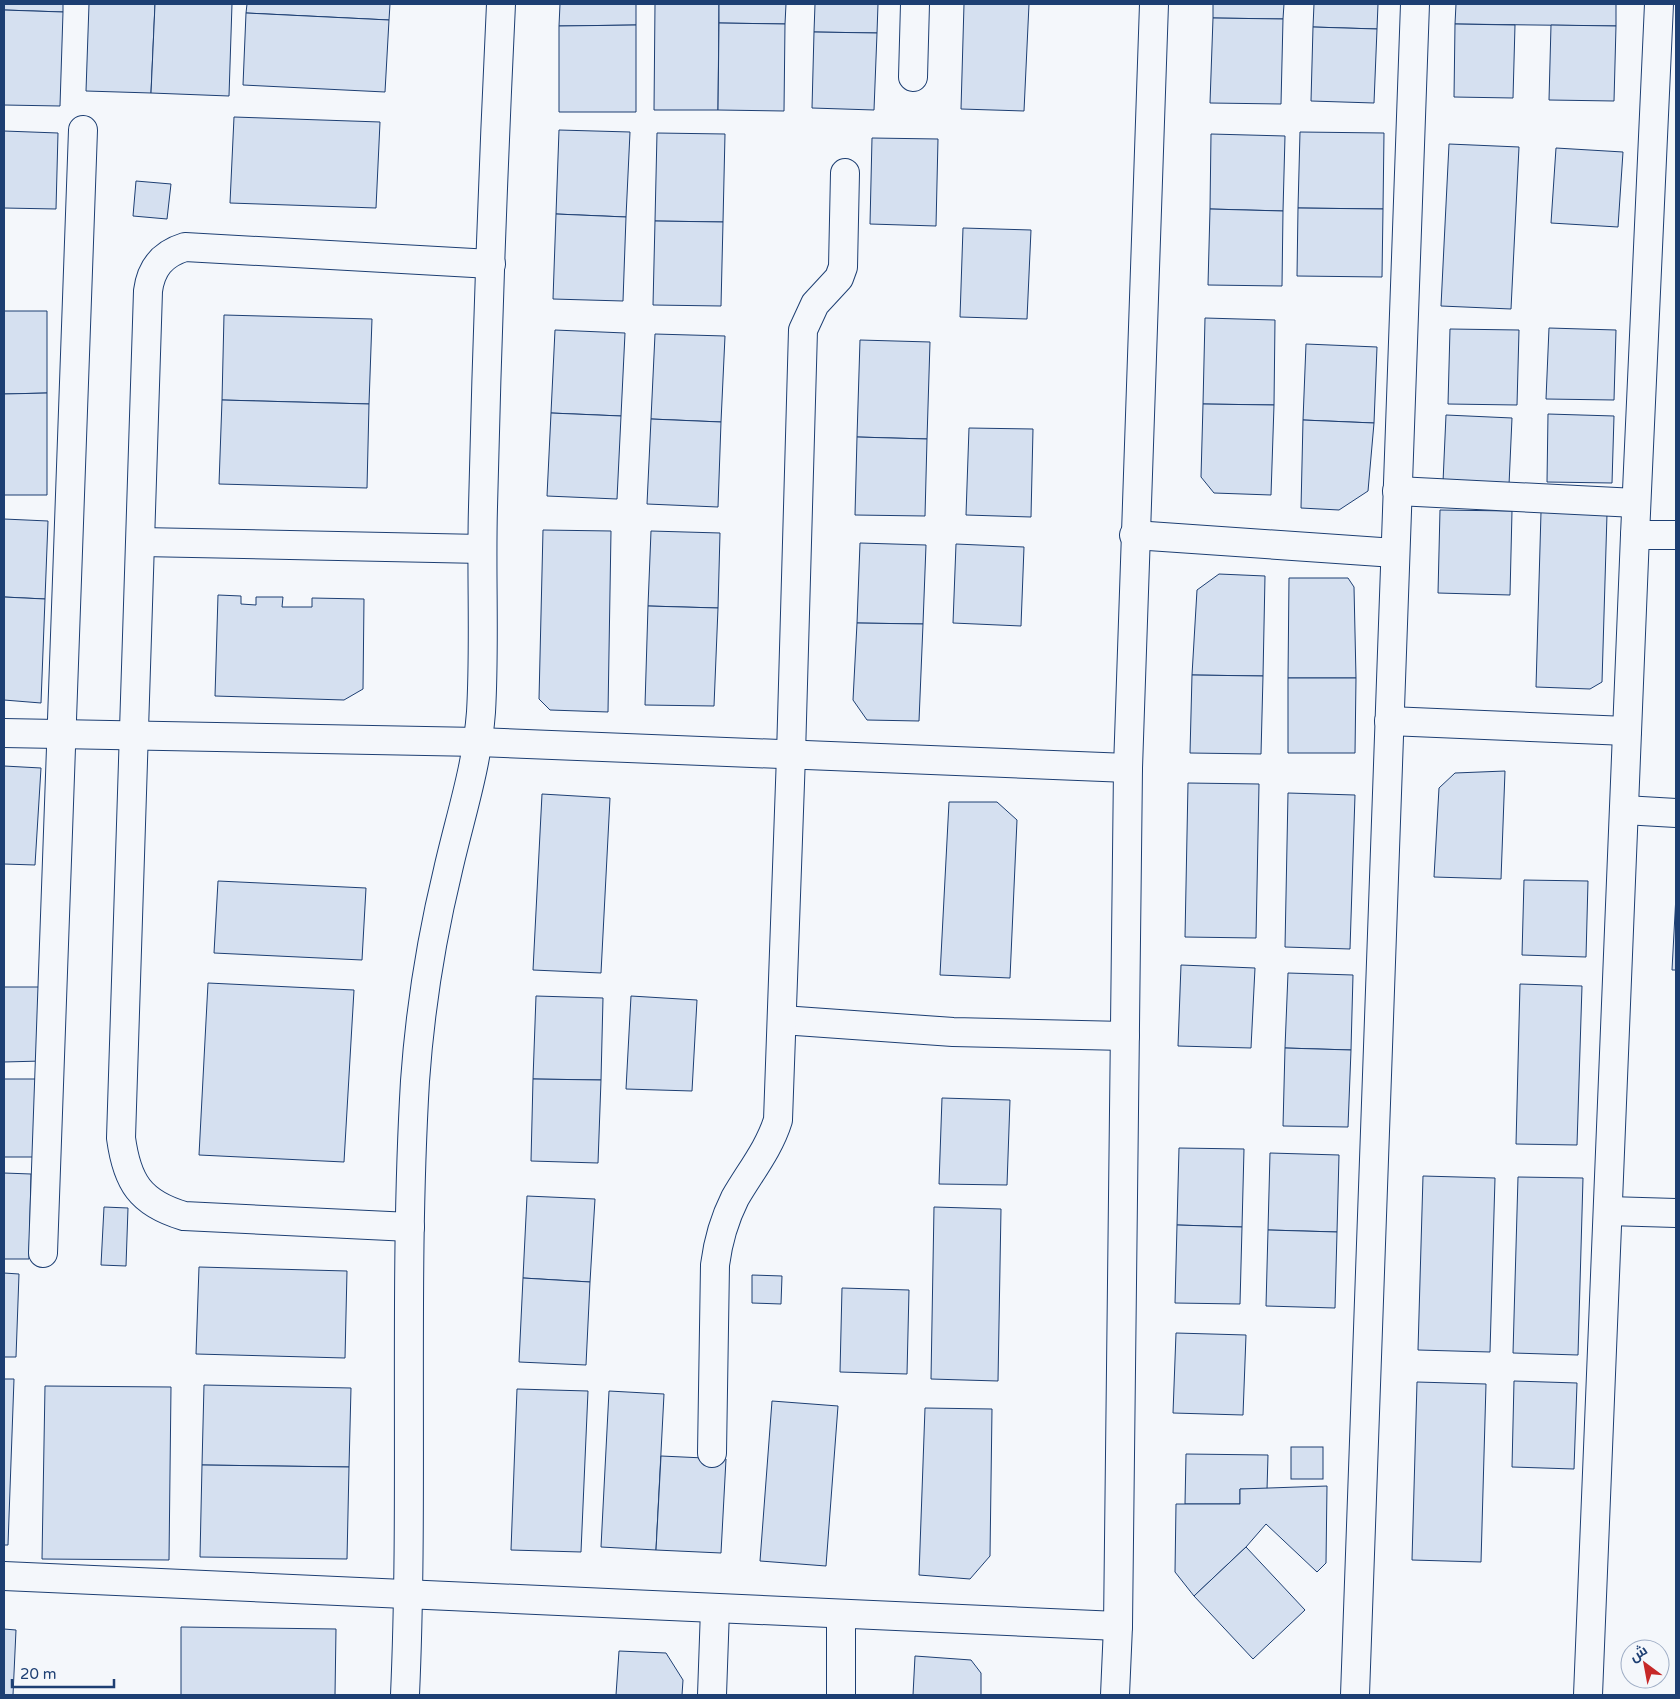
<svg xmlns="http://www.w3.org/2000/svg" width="1680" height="1699" viewBox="0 0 1680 1699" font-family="'Varela Round',Cairo,sans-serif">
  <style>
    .building { fill: #d5e0f0; stroke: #1d3f73 }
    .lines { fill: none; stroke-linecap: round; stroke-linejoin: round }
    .minor-casing { stroke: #1d3f73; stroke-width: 30 }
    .minor { stroke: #f4f7fb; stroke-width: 28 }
  </style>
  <rect width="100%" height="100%" fill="#f4f7fb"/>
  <g class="building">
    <path d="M4 4H63V12L4 10Z"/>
    <path d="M89 4H155L151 93 86 91Z"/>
    <path d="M155 4H232L229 96 151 93Z"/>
    <path d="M247 4H390L389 20 246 13Z"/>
    <path d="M560 4H636V25L559 26Z"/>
    <path d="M655 4H719L718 110H654Z"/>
    <path d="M719 4H786L785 24 719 23Z"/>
    <path d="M815 4H878L877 33 814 32Z"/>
    <path d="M964 4H1029L1024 111 961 109Z"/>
    <path d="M1213 4H1284L1283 19 1213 18Z"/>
    <path d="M1314 4H1378L1377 29 1313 27Z"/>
    <path d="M1456 4H1616V26L1455 24Z"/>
    <path d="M4 10 63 12 60 106 4 105Z"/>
    <path d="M246 13 389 20 385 92 243 85Z"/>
    <path d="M1213 18 1283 19 1281 104 1210 103Z"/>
    <path d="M719 23 785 24 784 111 718 110Z"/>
    <path d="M1455 24 1515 25 1513 98 1454 97Z"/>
    <path d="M636 25V112H559V26Z"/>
    <path d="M1551 25 1616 26 1614 101 1549 100Z"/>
    <path d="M1313 27 1377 29 1374 103 1311 101Z"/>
    <path d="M814 32 877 33 874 110 812 108Z"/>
    <path d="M234 117 380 122 376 208 230 203Z"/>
    <path d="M559 130 630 132 626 217 556 214Z"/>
    <path d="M4 131 58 133 56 209 4 208Z"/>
    <path d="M1300 132 1384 133 1383 209 1298 208Z"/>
    <path d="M657 133 725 134 723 222 655 221Z"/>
    <path d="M1211 134 1285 136 1283 211 1210 209Z"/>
    <path d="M872 138 938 139 936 226 870 224Z"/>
    <path d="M1449 144 1519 147 1511 309 1441 306Z"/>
    <path d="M1556 148 1623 152 1618 227 1551 223Z"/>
    <path d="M136 181 171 184 167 219 133 216Z"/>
    <path d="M1298 208 1383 209 1382 277 1297 276Z"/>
    <path d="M1210 209 1283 211 1282 286 1208 285Z"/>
    <path d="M556 214 626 217 623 301 553 299Z"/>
    <path d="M655 221 723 222 721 306 653 305Z"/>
    <path d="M963 228 1031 230 1027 319 960 317Z"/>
    <path d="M4 311H47V393L4 394Z"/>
    <path d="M224 315 372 319 369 404 222 400Z"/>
    <path d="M1205 318 1275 320 1274 405 1203 404Z"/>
    <path d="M1549 328 1616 330 1614 400 1546 399Z"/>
    <path d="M1450 329 1519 330 1517 405 1448 404Z"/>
    <path d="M555 330 625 333 621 416 551 413Z"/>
    <path d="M655 334 725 336 721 422 651 419Z"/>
    <path d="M860 340 930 342 927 439 857 437Z"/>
    <path d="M1306 344 1377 347 1374 423 1303 420Z"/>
    <path d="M47 393V495H4V394Z"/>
    <path d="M222 400 369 404 367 488 219 484Z"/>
    <path d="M1203 404 1274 405 1271 495 1214 493 1201 477Z"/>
    <path d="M551 413 621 416 617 499 547 496Z"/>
    <path d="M1548 414 1614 416 1612 483 1547 482Z"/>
    <path d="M1446 415 1512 418 1509 485 1443 482Z"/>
    <path d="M651 419 721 422 718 507 647 504Z"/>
    <path d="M1303 420 1374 423 1368 491 1339 510 1301 508Z"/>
    <path d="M969 428 1033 429 1031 517 966 515Z"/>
    <path d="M857 437 927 439 925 516 855 515Z"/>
    <path d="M1440 510 1512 511 1510 595 1438 593Z"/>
    <path d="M1541 512 1607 514 1602 682 1590 689 1536 687Z"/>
    <path d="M4 519 48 521 45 599 4 597Z"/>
    <path d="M543 530 611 531 608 712 550 710 539 699Z"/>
    <path d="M651 531 720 533 718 608 648 606Z"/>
    <path d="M860 543 926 545 923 624 857 623Z"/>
    <path d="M956 544 1024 547 1021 626 953 623Z"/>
    <path d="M1219 574 1265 576 1263 676 1192 675 1197 590Z"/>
    <path d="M1289 578H1348L1354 587 1356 678H1288Z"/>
    <path d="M218 595 241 596V604L256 605V597H283L282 607H312V598L364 599 363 689 344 700 215 696Z"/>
    <path d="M4 597 45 599 41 703 4 700Z"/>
    <path d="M648 606 718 608 714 706 645 705Z"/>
    <path d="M857 623 923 624 919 721 867 720 853 700Z"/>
    <path d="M1192 675 1263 676 1261 754 1190 753Z"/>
    <path d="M1288 678H1356L1355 753H1288Z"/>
    <path d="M4 766 41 768 35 865 4 864Z"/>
    <path d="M1505 771 1501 879 1434 877 1439 788 1455 773Z"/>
    <path d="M1188 783 1259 784 1256 938 1185 937Z"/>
    <path d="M1288 793 1355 795 1350 949 1285 947Z"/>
    <path d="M542 794 610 798 601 973 533 970Z"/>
    <path d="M949 802H997L1017 820 1010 978 940 975Z"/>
    <path d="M1524 880 1588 881 1586 957 1522 955Z"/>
    <path d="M218 881 366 888 362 960 214 953Z"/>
    <path d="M1676 895V970H1672Z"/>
    <path d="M1181 965 1255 968 1251 1048 1178 1046Z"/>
    <path d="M1288 973 1353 975 1351 1050 1285 1048Z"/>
    <path d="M208 983 354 990 344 1162 199 1155Z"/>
    <path d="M1520 984 1582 986 1577 1145 1516 1144Z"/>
    <path d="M4 987H41L42 1061 4 1062Z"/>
    <path d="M536 996 603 998 601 1080 533 1079Z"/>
    <path d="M631 996 697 1000 692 1091 626 1089Z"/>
    <path d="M1285 1048 1351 1050 1348 1127 1283 1126Z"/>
    <path d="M4 1079H38L35 1157H4Z"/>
    <path d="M533 1079 601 1080 598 1163 531 1161Z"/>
    <path d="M942 1098 1010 1100 1007 1185 939 1184Z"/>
    <path d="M1179 1148 1244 1149 1242 1227 1177 1225Z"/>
    <path d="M1270 1153 1339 1155 1337 1232 1268 1230Z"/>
    <path d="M4 1173 31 1174 29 1259H4Z"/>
    <path d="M1423 1176 1495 1178 1490 1352 1418 1350Z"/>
    <path d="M1518 1177 1583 1178 1578 1355 1513 1353Z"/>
    <path d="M527 1196 595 1199 590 1282 523 1278Z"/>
    <path d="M104 1207 128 1208 126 1266 101 1265Z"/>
    <path d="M934 1207 1001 1209 998 1381 931 1379Z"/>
    <path d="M1177 1225 1242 1227 1240 1304 1175 1303Z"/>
    <path d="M1268 1230 1337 1232 1335 1308 1266 1306Z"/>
    <path d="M199 1267 347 1271 345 1358 196 1354Z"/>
    <path d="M4 1273 19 1274 16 1357H4Z"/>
    <path d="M752 1275 782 1276 781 1304 752 1303Z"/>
    <path d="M523 1278 590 1282 586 1365 519 1362Z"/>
    <path d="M842 1288 909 1290 907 1374 840 1372Z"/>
    <path d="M1176 1333 1246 1335 1243 1415 1173 1413Z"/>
    <path d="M4 1379H14L8 1545H4Z"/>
    <path d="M1514 1381 1577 1383 1574 1469 1512 1467Z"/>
    <path d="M1417 1382 1486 1384 1481 1562 1412 1560Z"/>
    <path d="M204 1385 351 1388 349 1467 202 1465Z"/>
    <path d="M45 1386 171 1387 169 1560 42 1559Z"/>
    <path d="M517 1389 588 1391 581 1552 511 1550Z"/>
    <path d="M609 1391 664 1394 656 1550 601 1547Z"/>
    <path d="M772 1401 838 1406 826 1566 760 1561Z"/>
    <path d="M925 1408 992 1409 990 1556 970 1579 919 1575Z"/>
    <rect x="1291" y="1447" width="32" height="32"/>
    <path d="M1186 1454 1268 1455 1267 1490 1240 1489V1504H1185Z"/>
    <path d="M661 1456 726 1459 721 1553 656 1550Z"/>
    <path d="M202 1465 349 1467 347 1559 200 1557Z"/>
    <path d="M1327 1486 1326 1563 1317 1572 1266 1524 1246 1547 1194 1596 1175 1572 1176 1504H1240V1489Z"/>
    <path d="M1246 1547 1305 1610 1253 1659 1194 1596Z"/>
    <path d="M181 1627 336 1629 335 1695H181Z"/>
    <path d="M4 1629 16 1630 13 1695H4Z"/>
    <path d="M619 1651 666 1653 683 1680 682 1695H616Z"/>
    <path d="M915 1656 971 1660 981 1673V1695H913Z"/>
  </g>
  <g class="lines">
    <g class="minor-casing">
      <g id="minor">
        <path d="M913 77 915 4"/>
        <path d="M1397 491 1636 503"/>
        <path d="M1134 535 1395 553"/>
        <path d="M1635 535H1676"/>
        <path d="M141 542 482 549"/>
        <path d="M1389 721 1627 731"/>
        <path d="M4 733 478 742 1128 768"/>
        <path d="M1624 810 1676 813"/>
        <path d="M782 1020 953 1032 1125 1036"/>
        <path d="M1608 1211 1676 1213"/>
        <path d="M410 1227 184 1216C140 1203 127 1182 121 1138L148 291C151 268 162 254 185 247L491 264"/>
        <path d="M43 1253 83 130"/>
        <path d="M712 1453 715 1265C718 1241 724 1220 735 1198 750 1172 769 1149 778 1120L791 755 803 330 815 304 839 278 843 267 845 173"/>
        <path d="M4 1576 1118 1626"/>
        <path d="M405 1695C414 1491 403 1285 415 1081 420 1010 431 940 448 870 460 817 477 767 481 712 485 644 481 575 483 507 487 339 493 171 501 4"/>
        <path d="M712 1695 715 1609"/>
        <path d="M841 1695V1615"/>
        <path d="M1115 1695 1118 1626 1128 768 1154 4"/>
        <path d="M1355 1695 1415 4"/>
        <path d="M1588 1695 1635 535 1659 4"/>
      </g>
    </g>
    <use href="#minor" class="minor"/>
  </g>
  <rect width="1680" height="1699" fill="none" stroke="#1d3f73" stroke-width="10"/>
  <g transform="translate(1645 1664) rotate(328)"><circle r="24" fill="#f4f7fb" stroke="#9eadc5"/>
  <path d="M0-4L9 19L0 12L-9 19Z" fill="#c62828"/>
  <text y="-8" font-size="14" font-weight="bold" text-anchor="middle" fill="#1d3f73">ش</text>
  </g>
  <path d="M12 1679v8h102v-8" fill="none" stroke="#1d3f73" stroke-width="2.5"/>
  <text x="20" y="1679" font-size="15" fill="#1d3f73" stroke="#f4f7fb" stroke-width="4" paint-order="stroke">20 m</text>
</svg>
